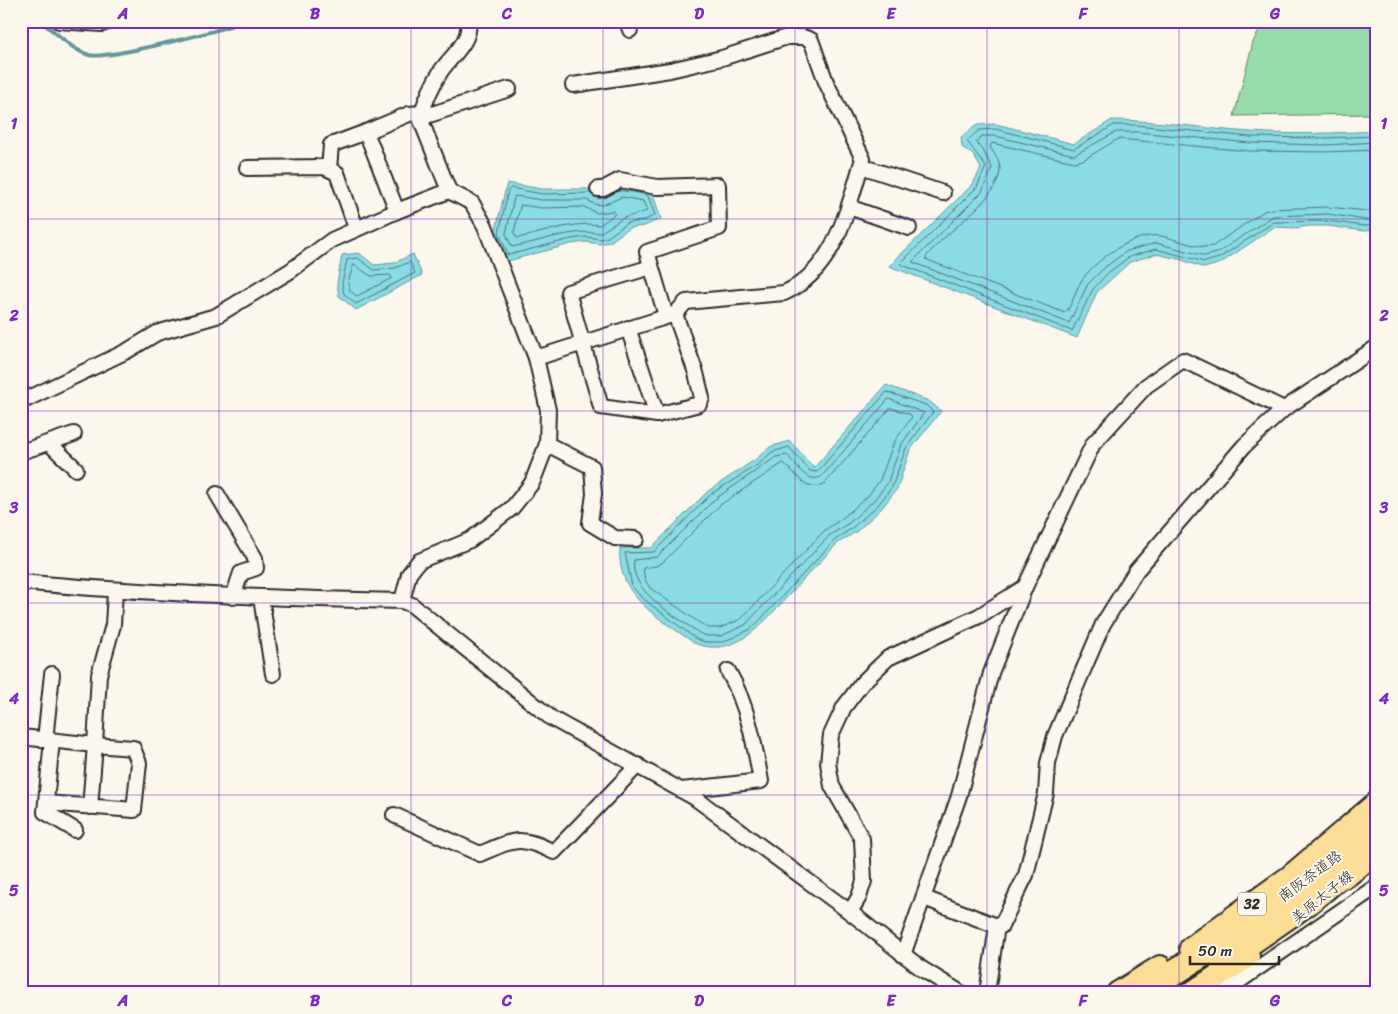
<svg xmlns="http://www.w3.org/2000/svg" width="1398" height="1014" viewBox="0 0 1398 1014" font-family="Sriracha,'Klee One',sans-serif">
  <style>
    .green { fill: #97dca8; stroke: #61846a }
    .water { fill: #8adbe4; stroke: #64959a }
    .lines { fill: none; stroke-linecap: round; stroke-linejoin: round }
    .shore { stroke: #517175; stroke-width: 1 }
    .stream { stroke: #64959a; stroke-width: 4 }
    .street-casing { stroke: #2b2b2b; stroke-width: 18 }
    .primary-casing { stroke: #2b2b2b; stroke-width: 26 }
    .highway-casing { stroke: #2b2b2b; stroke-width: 29 }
    .street { stroke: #fbf7ec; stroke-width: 14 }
    .primary { stroke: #fedd96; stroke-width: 22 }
    .highway { stroke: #fedd96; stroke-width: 25 }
    .grid { fill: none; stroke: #7b2cbf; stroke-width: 1; stroke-opacity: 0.55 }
    .labels { text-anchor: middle; stroke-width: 4; stroke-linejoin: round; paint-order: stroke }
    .shield { fill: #fbf7ec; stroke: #696865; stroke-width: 1 }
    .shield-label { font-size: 14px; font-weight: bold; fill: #2b2b2b }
    .street-label { font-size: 15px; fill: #2b2b2b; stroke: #fbf7ec }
    .neatline { fill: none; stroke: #7b2cbf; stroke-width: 2 }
    .grid-label { font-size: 16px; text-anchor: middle; font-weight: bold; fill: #7b2cbf }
  </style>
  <rect width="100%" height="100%" fill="#fbf7ec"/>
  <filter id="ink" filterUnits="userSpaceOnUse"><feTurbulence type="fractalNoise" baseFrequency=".02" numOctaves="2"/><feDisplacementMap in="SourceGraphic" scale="10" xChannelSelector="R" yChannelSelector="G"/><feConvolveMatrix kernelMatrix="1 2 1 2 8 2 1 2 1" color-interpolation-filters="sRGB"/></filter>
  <g filter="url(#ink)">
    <path class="green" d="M1264 21H1377V114L1234 116 1253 42Z"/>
    <g class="water">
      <path d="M1112 120C1159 120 1204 129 1250 132 1292 135 1335 133 1377 131V230L1364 231 1328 226H1309L1296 228 1274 227 1221 263 1204 268 1179 259 1156 254 1130 262 1097 292 1077 338 889 266 973 184 981 168 973 155 962 147 961 137 977 125 996 124 1074 144Z"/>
      <path d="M507 183 542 189H596L620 185 652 191 661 219 644 226 629 228 610 242 600 244 586 242 571 244 504 262 493 231 496 229Z"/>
      <path d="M359 253 374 265 394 263 413 254 422 275 356 310 339 296 337 283 342 255Z"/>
      <path d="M886 385 929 401 941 411 910 450 897 489 881 509 856 532 838 543C822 560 805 577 790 594 764 621 737 660 694 643 660 618 616 597 620 548H651L708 491 756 459 770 447 790 441 814 468Z"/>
    </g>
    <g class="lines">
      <g class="shore">
        <path d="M1377 136 1324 138 1250 137 1137 125H1114L1074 149 995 129 979 130 967 141 986 167 977 187 900 264 1072 331 1093 289 1109 272 1129 257 1156 249 1205 262 1219 258 1274 222 1328 221 1364 226 1377 225"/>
        <path d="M1377 142 1324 145 1250 143 1137 132H1116L1074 155 995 136H982L976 143 983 150 992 168 982 192 912 262 1069 323 1088 284 1105 267 1127 251 1156 243 1205 256 1217 253 1273 216 1328 214 1365 220 1377 219"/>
        <path d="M1377 150 1324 152 1249 151 1118 139 1083 160 1074 162 992 143 990 147C994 153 999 160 1000 168 1001 200 941 233 925 259L1065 313C1072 306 1075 292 1080 283 1094 260 1134 232 1161 236 1177 239 1200 250 1213 246L1264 211 1272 209 1328 207 1377 212"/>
        <path d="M511 188 542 194 590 193C603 207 610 190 623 191 631 191 641 193 648 196L655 215 643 221 627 223 608 237 601 239 586 237 571 239 508 255 499 233 508 191Z"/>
        <path d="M515 196 542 200H587L594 204 603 205 622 197 643 201 647 211 623 218 600 233C571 229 542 241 512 247L506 234Z"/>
        <path d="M521 205 542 208 584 207 597 213 613 211 615 214 600 225C571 221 545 233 517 238L514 233Z"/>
        <path d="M358 258 374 270 395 268 410 262 415 273 356 304 344 294 342 283 347 260Z"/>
        <path d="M354 265 371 276 390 275 392 278 357 296 350 291 348 283Z"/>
        <path d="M887 392 926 405 933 412 906 448 892 487 878 505 852 528 835 540 758 622 749 630 723 642H705L696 639 641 597 632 586 625 553 654 552 711 494 759 464 772 452 789 447 810 471 817 472Z"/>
        <path d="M889 399 924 413 901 445 887 484 873 501 849 523 830 535 745 625 721 636H707L699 633C677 617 628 591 634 560L657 557 715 499 776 457 787 455C796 464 806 484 821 477Z"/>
        <path d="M891 408 910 414 912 417 894 442 880 480 868 496 844 517 825 530 741 619 720 628H707L650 588 645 580 643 568 656 566 663 562 720 505 783 463C797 472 803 493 824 484Z"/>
      </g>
      <g class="stream">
        <path d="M39 21C57 31 69 49 89 55 107 60 222 30 245 21"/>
        <path d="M21 24 28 21"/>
      </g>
      <g class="street-casing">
        <g id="street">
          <path d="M59 21 102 24 111 21"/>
          <path d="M627 21 630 30"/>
          <path d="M420 118 509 89"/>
          <path d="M861 166 943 193"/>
          <path d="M247 168 324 167 337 173 356 228"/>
          <path d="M329 169 331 145 366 132"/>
          <path d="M598 189H603L620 180 657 187 718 185 719 228 647 252 666 316"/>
          <path d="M849 207 909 228"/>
          <path d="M397 211 366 132 409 114 422 113"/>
          <path d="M651 267 568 292 601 407 657 415 699 404 702 398 696 373 675 314"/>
          <path d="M628 328 657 415"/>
          <path d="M536 358 675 314 686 302 784 293C836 270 848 207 863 159L826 82 811 40 803 37H787L722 58 670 70 573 85"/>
          <path d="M21 402 127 351 157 333 216 316 290 271 332 240 397 211 449 191"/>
          <path d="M49 443 76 469"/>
          <path d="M547 444 592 467 594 494 590 523 615 538 636 539"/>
          <path d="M21 452 74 434"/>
          <path d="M217 494 255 558 256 568 241 573 233 597"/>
          <path d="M21 582C148 594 275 598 402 601L412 605 551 718 695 798 850 912 922 969 961 993"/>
          <path d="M261 598 273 674"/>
          <path d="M402 601 409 574 419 561 470 540 512 508 532 483 547 444 548 410 536 358 485 226 472 203 449 191 420 118C425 102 432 85 441 71 451 56 472 41 468 21"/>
          <path d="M21 737 95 745 99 675 113 625 115 591"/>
          <path d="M45 740 52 674"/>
          <path d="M52 740 45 812 75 830"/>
          <path d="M682 790 761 781C754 742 748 706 728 671"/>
          <path d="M46 803 134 810 139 763 133 748 95 745 90 807"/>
          <path d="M394 815 480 854C515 839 519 835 554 852L638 765"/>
          <path d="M924 898 997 926 987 993"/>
          <path d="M850 912 859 897 864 881 862 839 832 786 828 763 831 735 844 707 863 682 888 658 979 616 1025 587 1093 444 1146 386 1183 360 1284 409 1377 347"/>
          <path d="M997 926H1001L1026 875 1046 793 1048 763 1055 736 1103 624 1136 571 1244 446 1284 409"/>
          <path d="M903 955 959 796 991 673 1025 587"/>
          <path d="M1222 993 1377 886"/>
        </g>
      </g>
      <g class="primary-casing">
        <g id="primary">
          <path d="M1191 948 1291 876 1377 803"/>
          <path d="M1118 993 1160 967"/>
          <path d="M1192 993 1248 956"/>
        </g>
      </g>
      <g class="highway-casing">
        <g id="highway">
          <path d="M1345 875 1377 850"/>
          <path d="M1223 961 1308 902 1356 862"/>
          <path d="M1141 993C1224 943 1303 886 1377 823"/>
        </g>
      </g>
      <use href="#street" class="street"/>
      <use href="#primary" class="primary"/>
      <use href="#highway" class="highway"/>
    </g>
  </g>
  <path class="grid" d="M219 21V993M411 21V993M603 21V993M795 21V993M987 21V993M1179 21V993M21 219H1377M21 411H1377M21 603H1377M21 795H1377"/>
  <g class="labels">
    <rect class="shield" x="1238" y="892.5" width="28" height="23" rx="4"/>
    <g class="shield-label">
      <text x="1252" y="909">32</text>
    </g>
    <g class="street-label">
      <text transform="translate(1310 876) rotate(-37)" y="5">南阪奈道路</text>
      <text transform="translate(1322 897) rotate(-39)" y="5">美原太子線</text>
    </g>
  </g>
  <rect width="1398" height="1014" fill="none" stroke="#fbf7ec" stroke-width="55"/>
  <path d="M1190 956v8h89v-8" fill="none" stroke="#2b2b2b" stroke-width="2.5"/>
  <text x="1198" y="956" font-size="15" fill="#2b2b2b" stroke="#fbf7ec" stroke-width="4" paint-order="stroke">50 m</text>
  <rect x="28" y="28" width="1342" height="958" class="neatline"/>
  <g class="grid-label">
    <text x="123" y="19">A</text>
    <text x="315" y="19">B</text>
    <text x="507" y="19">C</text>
    <text x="699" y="19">D</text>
    <text x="891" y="19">E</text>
    <text x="1083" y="19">F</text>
    <text x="1275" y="19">G</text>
    <text x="14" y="129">1</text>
    <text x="1384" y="129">1</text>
    <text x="14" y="321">2</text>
    <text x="1384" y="321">2</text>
    <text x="14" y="513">3</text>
    <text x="1384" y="513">3</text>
    <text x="14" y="704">4</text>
    <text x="1384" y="704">4</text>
    <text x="14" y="896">5</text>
    <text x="1384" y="896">5</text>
    <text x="123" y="1006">A</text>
    <text x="315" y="1006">B</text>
    <text x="507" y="1006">C</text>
    <text x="699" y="1006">D</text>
    <text x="891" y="1006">E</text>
    <text x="1083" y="1006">F</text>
    <text x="1275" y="1006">G</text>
  </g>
</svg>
